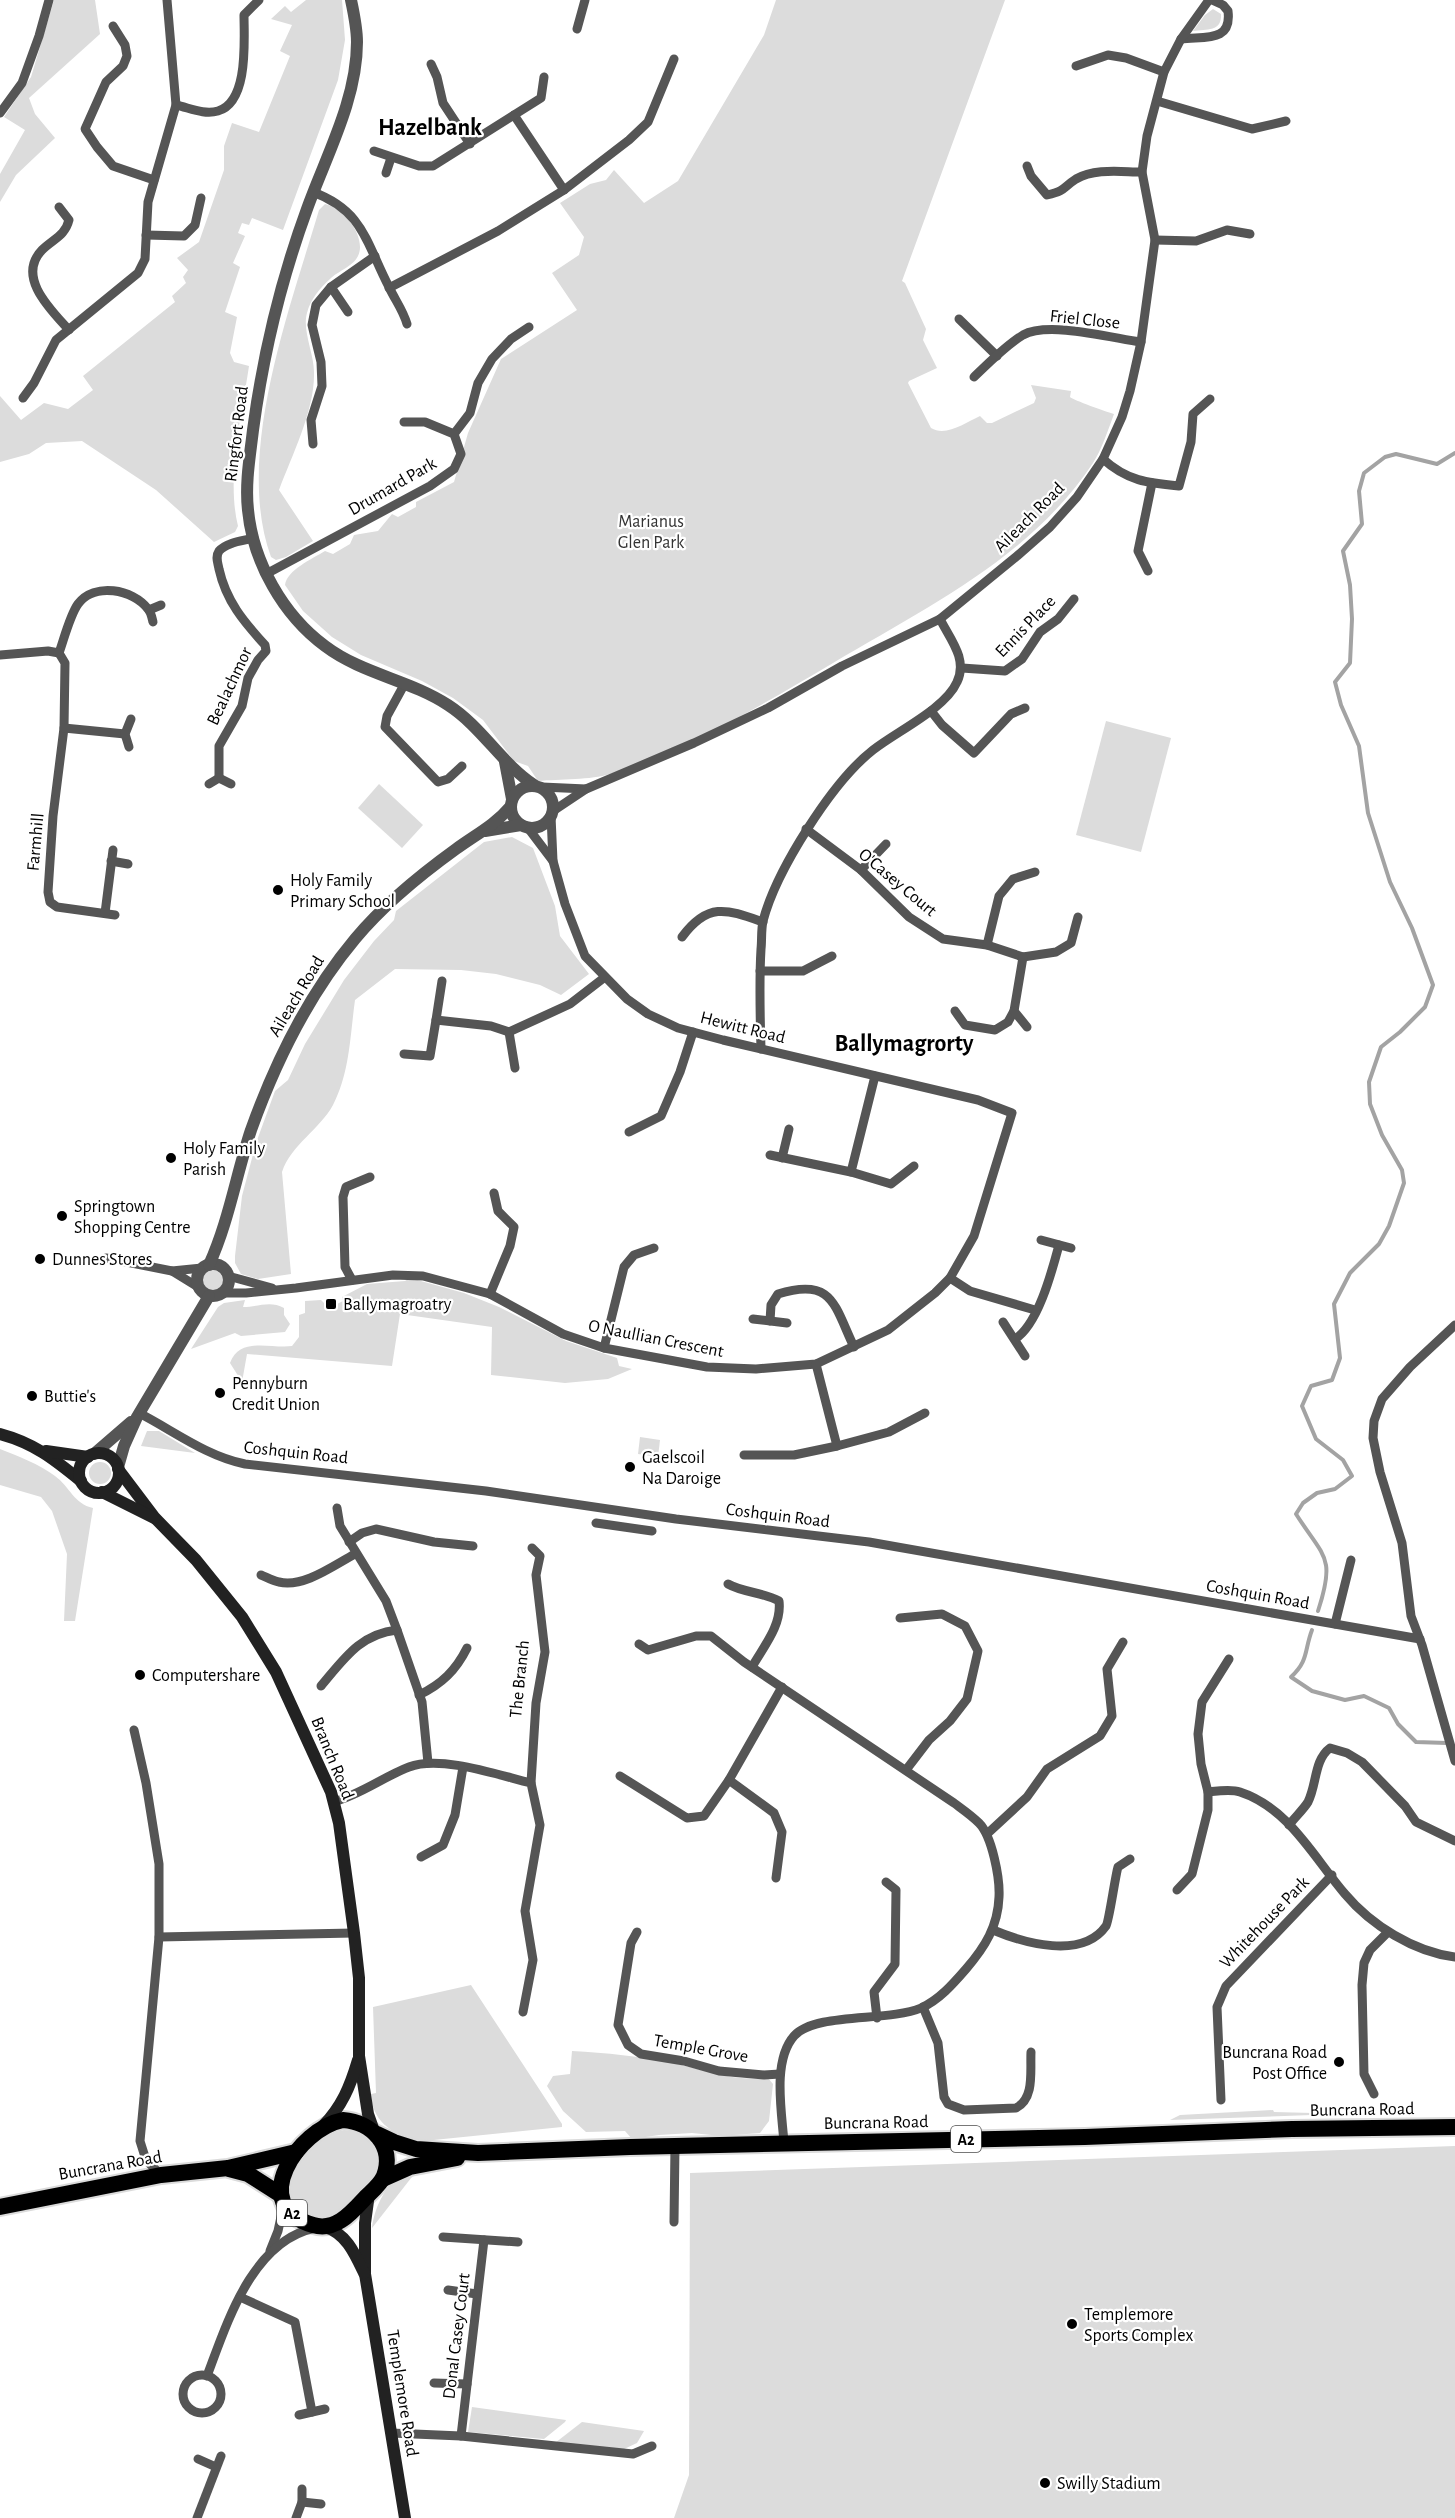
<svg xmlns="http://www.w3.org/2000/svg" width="1455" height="2518" viewBox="0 0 1455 2518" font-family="'Alegreya Sans',sans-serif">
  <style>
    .green { fill: #dcdcdc }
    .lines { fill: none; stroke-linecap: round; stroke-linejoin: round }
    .stream { stroke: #a3a3a3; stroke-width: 4 }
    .trunk-casing { stroke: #dbdbdb; stroke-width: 20 }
    .minor { stroke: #555; stroke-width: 9 }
    .tertiary { stroke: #555; stroke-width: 12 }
    .secondary { stroke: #222; stroke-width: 12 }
    .trunk { stroke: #000; stroke-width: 16 }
    .poi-dot { fill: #000; stroke: #fff; stroke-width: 2 }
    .labels { text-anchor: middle; stroke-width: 4.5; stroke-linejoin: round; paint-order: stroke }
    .shield { fill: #fff; stroke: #4c4c4c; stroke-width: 1.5 }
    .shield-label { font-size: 16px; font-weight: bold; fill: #000 }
    .street-label { font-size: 18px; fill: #000; stroke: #fff }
    .park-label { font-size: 18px; fill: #333; stroke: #fff }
    .poi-label { font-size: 18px; fill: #000; stroke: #fff; text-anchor: start }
    .district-label { font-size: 24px; font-weight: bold; fill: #000; stroke: #fff }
  </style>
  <rect width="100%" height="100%" fill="#fff"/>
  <g class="green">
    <path d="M54 0H95L100 34 29 98 35 114 55 138 16 175 0 202V174L25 130 4 117 31 77Z"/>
    <path d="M306 0H342L345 40 338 80 283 230 252 218 249 225 242 223 238 233 245 236 233 263 240 267 225 312 237 317 230 353 234 362 249 366C242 414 226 478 238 526L235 532 214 542 156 490 82 441 46 443 29 454 0 462V396L21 420 44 403 68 409 93 390 83 376 175 302 172 296 186 283 183 277 188 270 177 258 199 242 224 170V146L232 123 259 132 290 56 280 51 292 25 271 19 285 6 291 12Z"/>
    <path d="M776 0H1005L902 281 905 283 926 329 923 340 937 368 909 381 908 383 931 428C946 437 965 423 980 416L987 423H992L1034 403 1036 398 1031 385 1071 391 1070 397C1073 400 1107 412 1114 414 1108 430 1102 449 1093 463 1030 558 927 607 833 663 762 705 690 748 610 774 591 780 560 779 538 781L528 766 514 761 483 720 453 698 422 681 361 655 332 637 303 611 285 585C287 570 312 559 325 551L333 554 350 544 354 535 378 531 392 514 398 517 416 507V502L454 482 468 433 501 359 577 310 552 273 579 255 584 237 560 203 590 184 606 180 614 170 644 203 678 181 764 35Z"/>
    <path d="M1213 9 1221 14C1222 32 1207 29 1193 31L1205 15Z"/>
    <path d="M325 204C342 208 360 229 360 247 360 265 340 269 330 279 320 288 310 300 307 313 302 330 314 354 314 372 315 410 292 455 279 490L313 541 286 557 276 560 271 557C234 456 290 309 319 210Z"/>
    <path d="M1106 721 1171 738 1141 852 1076 835Z"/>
    <path d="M379 784 423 825 402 848 358 808Z"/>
    <path d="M512 837 533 848 555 906 560 936 589 974 561 995 540 985 496 974 461 970 395 969 355 1000C350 1036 350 1072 333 1105 320 1129 291 1145 282 1172L291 1274 258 1279 241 1274 235 1263V1256L242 1196 256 1143 275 1091 288 1080 305 1044 344 980 374 941 394 920 396 911 484 842Z"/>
    <circle cx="212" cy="1281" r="11"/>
    <path d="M410 1278 464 1293 499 1307 566 1341 617 1358 619 1366 632 1369 608 1379 565 1383 491 1375 492 1327 400 1314 392 1366 247 1354 242 1382 230 1363C240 1336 271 1349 292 1346L299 1337V1315L305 1313V1301L321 1300 329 1308 343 1301 342 1297 367 1284 405 1281Z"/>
    <path d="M245 1300 243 1307C258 1307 270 1300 284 1308V1315L290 1324 285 1332 241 1336 235 1333 191 1349 218 1307 224 1303Z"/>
    <path d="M147 1431H159L195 1453 141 1446Z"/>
    <path d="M640 1437 660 1440 658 1457 638 1454Z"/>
    <path d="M0 1449C18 1456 39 1464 55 1476 70 1487 74 1504 93 1508L75 1621H64L67 1554 52 1511 41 1497 0 1485Z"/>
    <circle cx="100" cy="1473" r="11"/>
    <path d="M471 1985 562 2124V2127L414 2142C391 2132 372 2121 371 2094L376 2093 373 2007Z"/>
    <path d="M572 2051C606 2053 640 2056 673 2063 705 2070 735 2082 768 2078L773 2084 769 2121 760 2133 721 2136 692 2133 659 2135 632 2139 625 2131 586 2132 563 2111 547 2086 553 2076 570 2074Z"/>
    <path d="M1273 2110 1274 2112 1313 2113 1312 2115 1170 2120 1180 2115Z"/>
    <path d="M344 2130C367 2131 384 2150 376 2174 371 2187 343 2214 330 2218 325 2220 322 2219 317 2217 258 2205 307 2135 344 2130Z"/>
    <path d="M1455 2146V2518H674L689 2475 690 2173Z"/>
    <path d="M415 2173 372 2228C374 2210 384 2186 400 2177 404 2175 411 2174 415 2173Z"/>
    <path d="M472 2407 566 2420 565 2422 544 2439 468 2432Z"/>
    <path d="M582 2422 644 2431 637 2443 624 2449 555 2443Z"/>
  </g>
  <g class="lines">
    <g class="stream">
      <path d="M1318 1611C1336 1556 1324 1558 1296 1514L1303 1503 1317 1493 1335 1489 1352 1476 1343 1460 1316 1439 1302 1406 1311 1386 1332 1380 1340 1358 1334 1304 1350 1273 1379 1244 1389 1226 1404 1183 1402 1170 1382 1135 1370 1104 1369 1082 1381 1047 1400 1032 1425 1007 1433 985 1412 928 1390 882 1368 813 1359 746 1341 705 1335 682 1350 663 1352 619 1350 585 1343 551 1362 524 1359 491 1364 473 1385 457 1396 454 1437 464 1455 453"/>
      <path d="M1312 1630C1304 1651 1309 1660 1291 1677L1312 1691 1345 1700 1364 1696 1389 1708 1398 1724 1416 1742 1447 1743"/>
    </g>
    <g class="trunk-casing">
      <g id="trunk">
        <path d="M343 2120C372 2122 395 2146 384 2176 380 2185 372 2191 366 2197 352 2212 336 2232 313 2225 246 2206 298 2129 343 2120Z"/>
        <path d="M377 2134 394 2142 416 2149 478 2153 630 2147 1085 2137 1292 2129 1455 2127"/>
        <path d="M229 2169 248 2174 281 2195"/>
        <path d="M383 2179 410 2167 457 2158"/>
        <path d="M0 2207 161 2175 228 2168 296 2152"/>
      </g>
    </g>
    <g class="minor">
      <path d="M113 26 125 45 127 56 123 66 106 82 85 129 97 147 113 166 154 180"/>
      <path d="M577 29 585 0"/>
      <path d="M1181 39C1204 36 1232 43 1228 11L1223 5 1212 0"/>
      <path d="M431 64 437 77 443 103 470 144"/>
      <path d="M1076 66 1108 55 1126 58 1164 72"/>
      <path d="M1157 101 1252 129 1286 121"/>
      <path d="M176 105C190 108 204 115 218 111 249 102 244 40 244 15L259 0"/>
      <path d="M0 113 22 83 39 36 49 0"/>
      <path d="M514 115 564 190"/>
      <path d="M374 151 419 166H433L541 98 544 77"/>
      <path d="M1027 166 1031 176 1047 195C1067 190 1062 188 1076 179 1095 168 1121 172 1142 172"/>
      <path d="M386 173 391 158"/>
      <path d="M313 192C364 211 366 243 389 287 395 300 403 310 407 324"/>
      <path d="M59 207 69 220C65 236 53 239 42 250 16 277 51 310 69 330"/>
      <path d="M146 235 184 236 195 225 201 198"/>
      <path d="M1155 240 1196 241 1227 230 1250 234"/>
      <path d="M331 287 348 312"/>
      <path d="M389 288 498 231 564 190 629 140 648 122 674 59"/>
      <path d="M959 319 997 356"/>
      <path d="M974 377C989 363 1005 346 1023 335 1048 321 1112 338 1141 342"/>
      <path d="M23 398 34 383 56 340 138 273 145 259 148 202 176 105 167 0"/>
      <path d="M454 434 470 413 478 383 492 359 511 339 529 327"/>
      <path d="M313 444 311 420 322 386 321 362 312 325 316 305 331 287 375 256"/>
      <path d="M1103 459C1127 481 1148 483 1179 486L1191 442 1193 414 1210 399"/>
      <path d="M1148 571 1138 551 1152 483"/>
      <path d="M266 574 430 486 454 469 461 454 454 434 425 422H404"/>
      <path d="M149 610 161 605"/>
      <path d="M59 653 65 663 64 728 53 816 48 892 50 902 57 907 115 915"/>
      <path d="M59 653C64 639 70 615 78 604 94 582 133 589 148 609 151 612 152 618 153 622"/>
      <path d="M0 655 48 651 59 653"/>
      <path d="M962 668 1005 671 1022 659 1040 632 1058 619 1074 599"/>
      <path d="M404 685 387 716 385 727 438 782 448 779 462 766"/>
      <path d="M931 711 942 725 974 753 1011 714 1025 708"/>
      <path d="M64 728 125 734"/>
      <path d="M129 747 125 734 131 719"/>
      <path d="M219 778V746L242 706 248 678 258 660 266 651 265 645C244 622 226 601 219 569 218 563 215 557 219 551 227 542 243 541 254 538"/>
      <path d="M209 784 219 778 231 784"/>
      <path d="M542 787 586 789"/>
      <path d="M553 811 586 789 694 743 768 708 842 666 940 619 1017 556 1050 527 1077 497 1103 459 1122 417 1130 391 1141 342 1155 240 1142 172 1147 136 1164 72 1181 39 1209 0"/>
      <path d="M528 828 553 861"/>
      <path d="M806 829 861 870 909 917 943 939 987 945 1023 957 1056 952 1071 943 1078 917"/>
      <path d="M111 861 128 864"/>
      <path d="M861 870 886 844"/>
      <path d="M105 913 113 850"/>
      <path d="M682 937C708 902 726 909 763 922"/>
      <path d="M987 945 999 896 1013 879 1035 872"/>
      <path d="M760 971H803L832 956"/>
      <path d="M955 1011 965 1025 995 1030 1008 1022 1014 1011 1023 957"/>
      <path d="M1014 1011 1027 1027"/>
      <path d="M436 1020 442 981"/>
      <path d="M509 1032 515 1068"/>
      <path d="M761 1049C760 1016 759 982 761 949 762 940 761 930 763 921 776 871 832 782 873 750 897 731 945 709 957 682 968 659 950 639 940 619"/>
      <path d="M404 1054 430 1056 436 1020 491 1026 509 1032 570 1004 605 977"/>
      <path d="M629 1132 661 1116 680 1072 693 1032"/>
      <path d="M770 1155 851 1172 875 1076"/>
      <path d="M782 1158 789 1129"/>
      <path d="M851 1172 891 1184 914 1166"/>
      <path d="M1041 1240 1071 1248"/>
      <path d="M106 1258 172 1271 202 1268"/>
      <path d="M172 1271 198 1287"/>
      <path d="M228 1276 272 1288"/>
      <path d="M950 1278 970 1291 1035 1310"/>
      <path d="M352 1280 345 1267 343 1197 346 1187 370 1177"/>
      <path d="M222 1293H246L296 1288 393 1275 423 1276 490 1294 563 1334 604 1348 707 1367 756 1369 816 1364 888 1330 935 1293 950 1278 974 1236 1012 1113 978 1100 723 1040 678 1028 648 1014 627 999 585 956 565 904 553 861 551 816"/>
      <path d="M490 1294 510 1246 514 1227 498 1211 494 1193"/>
      <path d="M753 1319 787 1323"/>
      <path d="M770 1321 771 1305 778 1294C833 1277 834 1305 854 1347"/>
      <path d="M1003 1322 1025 1356"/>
      <path d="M1455 1325 1410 1367 1382 1399 1374 1421 1373 1438 1380 1472 1402 1543 1411 1616 1422 1645 1455 1761"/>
      <path d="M1015 1339C1038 1325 1052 1271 1059 1245"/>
      <path d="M604 1348 624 1267 634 1255 654 1248"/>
      <path d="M139 1413C174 1431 206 1456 245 1464L486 1491 676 1519 869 1542 1420 1639"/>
      <path d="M837 1446 889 1432 925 1413"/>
      <path d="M744 1455H794L837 1446 816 1364"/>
      <path d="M337 1508 340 1526 386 1601 397 1630 422 1702 428 1763"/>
      <path d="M596 1523 652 1531"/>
      <path d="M349 1542 362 1533 376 1529 434 1542 473 1546"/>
      <path d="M261 1575C266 1577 273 1581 279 1582 304 1588 334 1565 355 1554"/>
      <path d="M728 1584C744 1593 763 1592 779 1601 782 1625 764 1646 752 1667"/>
      <path d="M900 1618 942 1614 965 1626 978 1651 967 1699 950 1721 929 1740 906 1770"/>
      <path d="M1335 1624 1351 1560"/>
      <path d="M639 1644 648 1650 696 1636H711L744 1662 954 1803C962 1809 971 1815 979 1823 992 1836 1000 1878 999 1897 998 1926 985 1947 966 1969 953 1984 939 2000 921 2008 888 2022 815 2012 794 2036 772 2061 782 2113 784 2143"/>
      <path d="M321 1686C344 1659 360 1634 397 1630"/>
      <path d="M419 1695C442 1684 456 1670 467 1648"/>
      <path d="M134 1730 146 1783 159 1864V1937L140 2141 146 2160 161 2175"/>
      <path d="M620 1776 687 1818 704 1816 729 1780 782 1687"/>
      <path d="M729 1780 774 1813 782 1832 776 1878"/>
      <path d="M531 1783 536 1703 545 1652 536 1575 540 1556 532 1548"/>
      <path d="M1208 1792C1218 1791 1231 1789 1240 1792 1289 1808 1314 1858 1345 1894 1371 1925 1414 1952 1455 1957"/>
      <path d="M333 1802C360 1795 383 1777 409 1767 441 1755 498 1775 531 1783L540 1825 525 1911 533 1960 523 2012"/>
      <path d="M1289 1825C1295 1817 1303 1810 1308 1802 1317 1784 1314 1760 1330 1748L1347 1753 1362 1762 1405 1806 1416 1822 1455 1841"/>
      <path d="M987 1834 1027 1797 1047 1769 1100 1736 1112 1716 1107 1669 1123 1642"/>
      <path d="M421 1857 443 1845 455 1815 463 1767"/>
      <path d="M1177 1890 1192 1874 1208 1810V1792L1201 1764 1198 1734 1202 1702 1229 1659"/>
      <path d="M993 1930C1024 1943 1082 1960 1106 1926 1109 1922 1115 1877 1118 1867L1130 1859"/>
      <path d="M637 1932 631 1943 618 2025 628 2045 641 2054 684 2061 719 2071 764 2075 780 2074"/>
      <path d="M159 1937 354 1933"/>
      <path d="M923 2007 938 2043 944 2097 948 2104 964 2110 1016 2108C1035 2098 1030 2071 1031 2052"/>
      <path d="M877 2018 874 1992 895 1964 896 1890 886 1882"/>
      <path d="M1374 2094 1364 2074 1362 1985 1364 1963 1370 1950 1388 1932"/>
      <path d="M1221 2100 1217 2007 1226 1986 1332 1875"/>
      <path d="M674 2222 675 2145"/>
      <path d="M443 2237 518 2242"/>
      <path d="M270 2251 278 2231 284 2203"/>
      <path d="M448 2290 477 2294"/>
      <path d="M240 2297 295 2322 312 2412"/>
      <circle cx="202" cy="2394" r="19"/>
      <path d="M207 2376C227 2323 252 2241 315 2228"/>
      <path d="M434 2383 467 2384"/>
      <path d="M299 2415 325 2409"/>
      <path d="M391 2433 461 2436 633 2454 652 2446"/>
      <path d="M461 2436 484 2240"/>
      <path d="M198 2459 216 2467"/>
      <path d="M302 2502 321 2504"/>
      <path d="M197 2518 221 2456"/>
      <path d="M296 2518 302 2502V2489"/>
    </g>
    <g class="tertiary">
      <path d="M351 0C354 14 357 28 357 42 357 100 326 156 307 209 281 280 263 355 253 430 250 456 245 483 248 510 253 562 283 615 325 646 362 674 410 680 448 705 482 727 501 763 534 785"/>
      <path d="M505 762 512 799"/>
      <circle cx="532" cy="807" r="21"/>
      <path d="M485 831 521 825"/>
      <circle cx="213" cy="1280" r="16"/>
      <path d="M209 1265C229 1221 236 1175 251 1130 275 1063 309 994 355 939 384 904 420 875 456 849 475 835 495 825 510 807"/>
      <path d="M94 1454 131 1422"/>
      <path d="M118 1467 124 1446 137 1417 209 1296"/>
    </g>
    <g class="secondary">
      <path d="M0 1434C34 1443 54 1459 81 1481"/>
      <path d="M46 1451 88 1457"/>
      <circle cx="99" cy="1473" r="20"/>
      <path d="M118 1469 155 1518 196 1560 242 1617 276 1672 331 1792 339 1823 354 1933 359 1978V2056L368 2114 374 2131"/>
      <path d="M102 1492 154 1518"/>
      <path d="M323 2126C342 2106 350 2087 358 2060"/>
      <path d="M369 2194 365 2223V2274L405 2518"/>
      <path d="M325 2227C346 2233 355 2254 364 2273"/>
    </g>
    <use href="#trunk" class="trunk"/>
  </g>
  <g class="poi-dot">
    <circle cx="278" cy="890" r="6"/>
    <circle cx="171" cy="1158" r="6"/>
    <circle cx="62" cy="1216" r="6"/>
    <circle cx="40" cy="1259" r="6"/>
    <rect x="325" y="1298" width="12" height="12" rx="3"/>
    <circle cx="220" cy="1393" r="6"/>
    <circle cx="32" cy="1396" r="6"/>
    <circle cx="630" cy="1467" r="6"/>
    <circle cx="140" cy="1675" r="6"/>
    <circle cx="1339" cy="2062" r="6"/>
    <circle cx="1072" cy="2324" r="6"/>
    <circle cx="1045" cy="2483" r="6"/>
  </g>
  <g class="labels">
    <g class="shield">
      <rect x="951" y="2126" width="30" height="26" rx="4.5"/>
      <rect x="277" y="2200" width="30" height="26" rx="4.5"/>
    </g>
    <g class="shield-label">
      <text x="966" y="2145">A2</text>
      <text x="292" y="2219">A2</text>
    </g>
    <g class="street-label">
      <text transform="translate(1085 319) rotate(6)" y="6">Friel Close</text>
      <text transform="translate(236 434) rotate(-83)" y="6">Ringfort Road</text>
      <text transform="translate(392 486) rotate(-30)" y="6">Drumard Park</text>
      <text transform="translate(1029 517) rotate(-45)" y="6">Aileach Road</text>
      <text transform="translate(1025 626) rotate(-46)" y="6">Ennis Place</text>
      <text transform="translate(229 686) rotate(-65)" y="6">Bealachmor</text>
      <text transform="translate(35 842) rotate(-85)" y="6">Farmhill</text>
      <text transform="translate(898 882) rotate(40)" y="6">O'Casey Court</text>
      <text transform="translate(296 996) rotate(-59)" y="6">Aileach Road</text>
      <text transform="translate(743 1027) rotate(14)" y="6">Hewitt Road</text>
      <text transform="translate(656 1338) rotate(11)" y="6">O Naullian Crescent</text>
      <text transform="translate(296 1452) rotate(6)" y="6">Coshquin Road</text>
      <text transform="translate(778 1515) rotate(7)" y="6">Coshquin Road</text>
      <text transform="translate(1258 1594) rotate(10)" y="6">Coshquin Road</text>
      <text transform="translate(519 1679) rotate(-84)" y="6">The Branch</text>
      <text transform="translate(333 1758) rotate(68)" y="6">Branch Road</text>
      <text transform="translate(1264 1922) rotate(-46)" y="6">Whitehouse Park</text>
      <text transform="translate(701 2048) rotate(10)" y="6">Temple Grove</text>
      <text transform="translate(1362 2109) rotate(-1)" y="6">Buncrana Road</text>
      <text transform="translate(876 2122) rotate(-1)" y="6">Buncrana Road</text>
      <text transform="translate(110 2165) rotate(-10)" y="6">Buncrana Road</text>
      <text transform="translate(456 2336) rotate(-83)" y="6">Donal Casey Court</text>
      <text transform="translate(403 2393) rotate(81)" y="6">Templemore Road</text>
    </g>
    <g class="park-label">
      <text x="651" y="527">Marianus<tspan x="651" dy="21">Glen Park</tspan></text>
    </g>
    <g class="poi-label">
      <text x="290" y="886">Holy Family<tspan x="290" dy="21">Primary School</tspan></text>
      <text x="183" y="1154">Holy Family<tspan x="183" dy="21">Parish</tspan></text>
      <text x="74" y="1212">Springtown<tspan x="74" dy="21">Shopping Centre</tspan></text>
      <text x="52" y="1265">Dunnes Stores</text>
      <text x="343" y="1310">Ballymagroatry</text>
      <text x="232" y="1389">Pennyburn<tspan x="232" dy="21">Credit Union</tspan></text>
      <text x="44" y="1402">Buttie's</text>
      <text x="642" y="1463">Gaelscoil<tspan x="642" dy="21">Na Daroige</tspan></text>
      <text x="152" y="1681">Computershare</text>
      <text x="1327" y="2058" text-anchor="end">Buncrana Road<tspan x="1327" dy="21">Post Office</tspan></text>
      <text x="1084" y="2320">Templemore<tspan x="1084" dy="21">Sports Complex</tspan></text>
      <text x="1057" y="2489">Swilly Stadium</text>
    </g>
    <g class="district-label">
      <text x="430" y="135">Hazelbank</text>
      <text x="904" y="1051">Ballymagrorty</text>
    </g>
  </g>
</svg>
